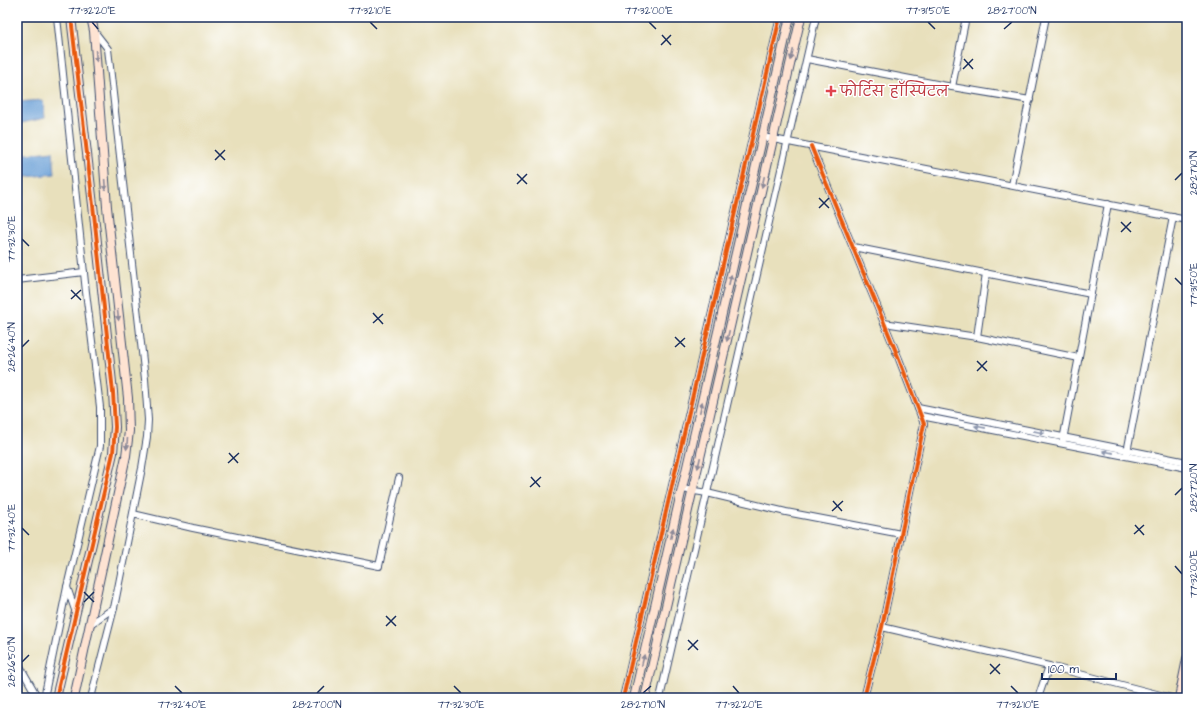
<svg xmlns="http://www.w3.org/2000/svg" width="1204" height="715" viewBox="0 0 1204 715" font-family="'Architects Daughter','Playpen Sans Deva',sans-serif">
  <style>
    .water { fill: #689ed5; stroke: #42669a }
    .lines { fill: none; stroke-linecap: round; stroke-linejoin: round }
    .street-casing { stroke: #3a4a6c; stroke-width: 8 }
    .secondary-casing { stroke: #3a4a6c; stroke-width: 10 }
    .street { stroke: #fff; stroke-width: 6 }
    .secondary { stroke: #fee3d2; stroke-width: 8 }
    .cycleway-casing { stroke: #fff; stroke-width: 6 }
    .cycleway { stroke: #e8590c; stroke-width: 4 }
    .oneway { fill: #8c8998 }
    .oneway2 { fill: #8d97ae }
    .ticks { fill: none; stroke: #1b2f5e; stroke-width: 1.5 }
    .health-dot { fill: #e0444e; stroke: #fff; stroke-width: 1.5 }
    .labels { text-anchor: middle; stroke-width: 3; stroke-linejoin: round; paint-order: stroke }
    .health-label { font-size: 14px; fill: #be3a42; stroke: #fff; text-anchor: start }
    .neatline { fill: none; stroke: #1b2f5e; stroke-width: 1.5 }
    .ticks-label { font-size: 10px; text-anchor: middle; fill: #1b2f5e }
  </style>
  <rect width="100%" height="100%" fill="#fff"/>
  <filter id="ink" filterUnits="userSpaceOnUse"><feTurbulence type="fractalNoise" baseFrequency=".025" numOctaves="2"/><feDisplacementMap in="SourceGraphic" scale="8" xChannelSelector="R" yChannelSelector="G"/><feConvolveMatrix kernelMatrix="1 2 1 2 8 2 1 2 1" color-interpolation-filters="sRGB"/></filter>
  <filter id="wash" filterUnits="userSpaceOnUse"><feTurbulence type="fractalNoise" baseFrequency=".012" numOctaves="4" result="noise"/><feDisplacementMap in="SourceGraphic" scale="16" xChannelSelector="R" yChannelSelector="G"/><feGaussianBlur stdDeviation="0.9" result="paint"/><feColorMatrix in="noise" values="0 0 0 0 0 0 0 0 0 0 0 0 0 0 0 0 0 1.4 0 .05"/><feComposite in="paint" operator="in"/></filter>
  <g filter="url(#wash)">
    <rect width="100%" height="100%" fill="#e8e0bc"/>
    <g class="water">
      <path d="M43 100 45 118 17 124V102Z"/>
      <path d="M53 151 55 174 17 178V155Z"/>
    </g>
  </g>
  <g filter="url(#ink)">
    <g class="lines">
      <g class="street-casing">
        <g id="street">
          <path d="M807 59 952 87 1030 100"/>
          <path d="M952 87 966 17"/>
          <path d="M763 137 1187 220"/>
          <path d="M811 146 899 359 924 424 882 627 864 698"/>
          <path d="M1012 185 1046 17"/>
          <path d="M853 247 1091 294"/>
          <path d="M17 280 84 272"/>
          <path d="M884 323 977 337 1079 358"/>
          <path d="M977 337 986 273"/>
          <path d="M918 408 1187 462"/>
          <path d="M921 416 1187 468"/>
          <path d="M1063 440 1108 204"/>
          <path d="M1127 452 1173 217"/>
          <path d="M682 489 707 493 786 512 901 534"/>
          <path d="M133 514 193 528 379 566 399 478"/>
          <path d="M67 587 76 613"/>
          <path d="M89 625 114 608"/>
          <path d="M882 627 1049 666 1172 698"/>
          <path d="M17 661 38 698"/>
          <path d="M44 698 67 587 100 446V407L86 292 57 17"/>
          <path d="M91 698 114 608 142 468 147 437 148 420 145 379 108 49 94 31"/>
          <path d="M623 698 780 17"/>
          <path d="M660 698 816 17"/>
          <path d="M1038 698 1049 666"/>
        </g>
      </g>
      <g class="secondary-casing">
        <g id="secondary">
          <path d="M56 698 113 453 115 427 113 392 93 205 71 17"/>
          <path d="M74 698 126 456 129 431 128 398 107 207 94 31 91 17"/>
          <path d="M634 698 790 17"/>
          <path d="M645 698 801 17"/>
          <path d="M1179 698 1187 659"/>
        </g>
      </g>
      <use href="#street" class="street"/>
      <use href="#secondary" class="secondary"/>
      <g class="cycleway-casing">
        <g id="cycleway">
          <path d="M811 146 899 359 924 424 882 627 864 698"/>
          <path d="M56 698 113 453 115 427 113 392 93 205 71 17"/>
          <path d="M623 698 780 17"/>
        </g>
      </g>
      <use href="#cycleway" class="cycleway"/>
    </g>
    <defs><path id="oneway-solid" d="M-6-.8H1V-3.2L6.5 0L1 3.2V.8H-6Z"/></defs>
    <g class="oneway">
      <use href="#oneway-solid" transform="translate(792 55) rotate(103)"/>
      <use href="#oneway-solid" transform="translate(96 56) rotate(86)"/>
      <use href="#oneway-solid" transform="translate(763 182) rotate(103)"/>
      <use href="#oneway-solid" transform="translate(105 185) rotate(86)"/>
      <use href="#oneway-solid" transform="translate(730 280) rotate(-77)"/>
      <use href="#oneway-solid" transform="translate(118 315) rotate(84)"/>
      <use href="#oneway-solid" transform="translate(728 336) rotate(103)"/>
      <use href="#oneway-solid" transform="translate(701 407) rotate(-77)"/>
      <use href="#oneway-solid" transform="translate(127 444) rotate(95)"/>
      <use href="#oneway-solid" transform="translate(699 463) rotate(103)"/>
      <use href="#oneway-solid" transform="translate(672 533) rotate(-77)"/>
      <use href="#oneway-solid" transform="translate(643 660) rotate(-77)"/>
    </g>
    <g class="oneway2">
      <use href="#oneway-solid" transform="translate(980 427) rotate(-169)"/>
      <use href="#oneway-solid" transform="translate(1039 432) rotate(11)"/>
      <use href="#oneway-solid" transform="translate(1108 452) rotate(-169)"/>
    </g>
  </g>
  <path class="ticks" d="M92 22 98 29M370 22 377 29M649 22 656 29M928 22 935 29M1004 29 1012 22M662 35 671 45M661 45 671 35M964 59 973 69M963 69 973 59M215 150 225 160M215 160 225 150M517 174 527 184M1175 180 1182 173M517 184 527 174M819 198 829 208M819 208 829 198M1121 222 1131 232M1121 232 1131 222M22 239 29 246M1175 278 1182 285M71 290 81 300M71 299 81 290M373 313 383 324M373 323 383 314M675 337 685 347M22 347 29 340M675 347 685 338M977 361 987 371M977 371 987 361M229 453 238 463M228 463 239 453M531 477 540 487M530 487 541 477M1175 495 1182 488M833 501 842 511M832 511 843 501M1135 525 1144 535M22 528 29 535M1134 534 1144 525M1175 566 1182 574M84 592 94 602M84 602 94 592M386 616 396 626M386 626 396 616M688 640 698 650M688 650 698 640M22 662 29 655M990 664 1000 674M990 674 1000 664M175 686 182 693M454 686 461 693M733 686 739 693M1011 686 1018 693M317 693 324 686M643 693 651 686"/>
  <path class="health-dot" d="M829 85h4v4h4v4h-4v4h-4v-4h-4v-4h4z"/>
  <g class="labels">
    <g class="health-label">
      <text x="840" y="96">फोर्टिस हॉस्पिटल</text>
    </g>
  </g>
  <rect width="1204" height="715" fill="none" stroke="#fff" stroke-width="44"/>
  <path d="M1042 673v6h74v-6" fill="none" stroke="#1b2f5e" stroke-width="2"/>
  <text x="1048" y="673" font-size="12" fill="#1b2f5e" stroke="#ffffff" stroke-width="3" paint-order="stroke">100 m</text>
  <rect x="22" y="22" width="1160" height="671" class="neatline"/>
  <g class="ticks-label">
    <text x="92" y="14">77°32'20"E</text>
    <text x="370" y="14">77°32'10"E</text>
    <text x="649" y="14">77°32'00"E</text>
    <text x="928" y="14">77°31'50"E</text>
    <text x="1012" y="14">28°27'00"N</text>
    <text transform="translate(1193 173) rotate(-90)" y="4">28°27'10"N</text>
    <text transform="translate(11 239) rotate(-90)" y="4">77°32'30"E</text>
    <text transform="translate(1193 285) rotate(-90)" y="4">77°31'50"E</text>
    <text transform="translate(11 347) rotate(-90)" y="4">28°26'40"N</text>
    <text transform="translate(1193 488) rotate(-90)" y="4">28°27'20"N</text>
    <text transform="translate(11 528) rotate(-90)" y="4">77°32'40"E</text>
    <text transform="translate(1193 574) rotate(-90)" y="4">77°32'00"E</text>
    <text transform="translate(11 662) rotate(-90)" y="4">28°26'50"N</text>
    <text x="182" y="708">77°32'40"E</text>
    <text x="317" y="708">28°27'00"N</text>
    <text x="461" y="708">77°32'30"E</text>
    <text x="643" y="708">28°27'10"N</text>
    <text x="739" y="708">77°32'20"E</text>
    <text x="1018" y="708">77°32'10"E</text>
  </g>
</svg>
